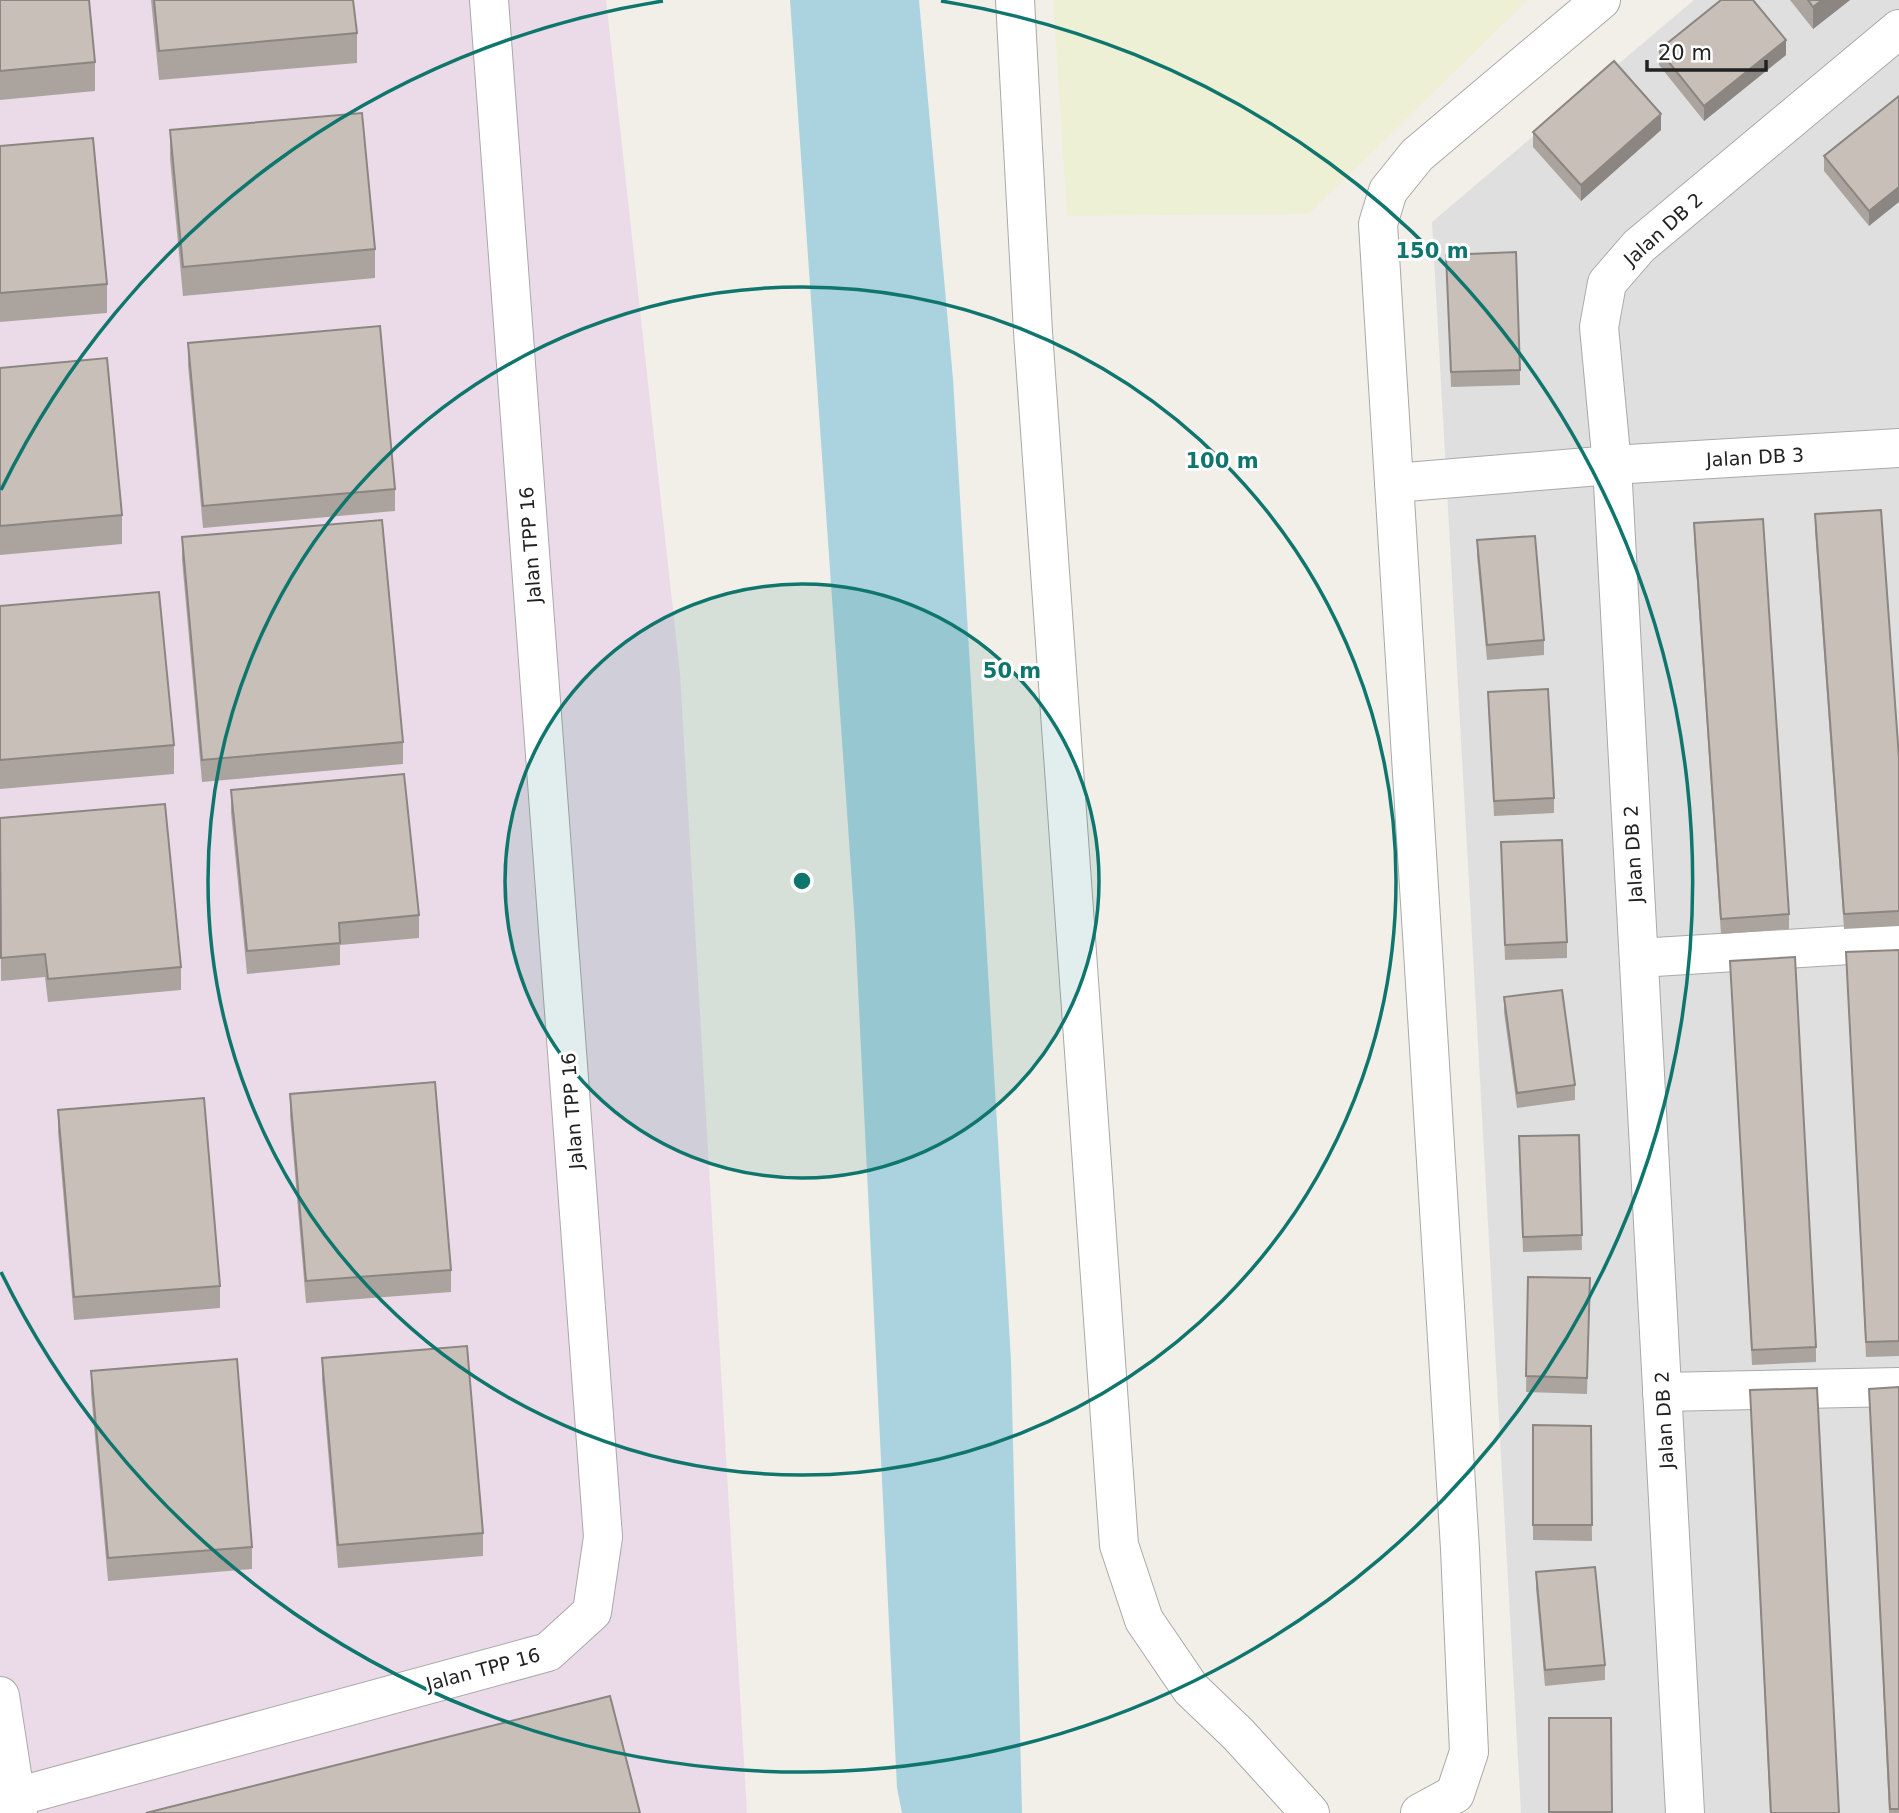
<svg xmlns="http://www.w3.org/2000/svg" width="1899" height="1813" viewBox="0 0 1899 1813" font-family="'DejaVu Sans',sans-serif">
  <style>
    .residential { fill: #e0dfdf }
    .industrial { fill: #ebdbe8 }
    .farmland { fill: #eef0d5 }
    .water { fill: #aad3df }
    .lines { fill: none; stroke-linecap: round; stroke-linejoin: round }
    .minor-casing { stroke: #a9a9a9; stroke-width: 40 }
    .minor { stroke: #fff; stroke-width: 38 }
    .wall { fill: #aba49e }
    .shaded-wall { fill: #8b8681 }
    .building { fill: #c7bfb8; stroke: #8b8681; stroke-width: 2 }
    .ring { fill: none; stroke: #0f766e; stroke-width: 3.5 }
    .labels { text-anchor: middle; stroke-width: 6; stroke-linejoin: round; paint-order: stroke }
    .street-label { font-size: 19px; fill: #222; stroke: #fff }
    .centre { fill: #0f766e; stroke: #fff; stroke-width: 3.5 }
    .ring-label { font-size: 21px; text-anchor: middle; font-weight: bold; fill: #0f766e; stroke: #fff; stroke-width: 6; stroke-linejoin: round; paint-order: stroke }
  </style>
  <rect width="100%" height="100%" fill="#f2efe9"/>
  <path class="residential" d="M1694 0H1899V1813H1521L1432 222Z"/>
  <path class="industrial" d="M0 0H606L680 674 747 1813H0Z"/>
  <path class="farmland" d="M1053 0H1528L1309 214 1067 216Z"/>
  <path class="water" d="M790 0H919L953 379 1011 1361 1022 1813H902L897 1788 855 926Z"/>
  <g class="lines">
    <g class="minor-casing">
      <g id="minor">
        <path d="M1015 0 1033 332 1119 1545 1144 1620 1191 1689 1238 1734 1310 1813"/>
        <path d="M1394 483 1612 465 1899 448"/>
        <path d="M1639 958 1899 942"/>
        <path d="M1662 1392 1899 1387"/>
        <path d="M0 1696 18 1813"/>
        <path d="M16 1797 548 1652 592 1612 603 1537 489 0"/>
        <path d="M1420 1813 1455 1794 1469 1752 1460 1549 1378 224 1388 191 1417 155 1601 0"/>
        <path d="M1685 1813 1612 465 1599 327 1607 283 1639 246 1899 29"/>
      </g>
    </g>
    <use href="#minor" class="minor"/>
  </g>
  <g class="wall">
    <path d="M0 0 95 62V91L0 100Z"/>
    <path d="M151 0H353L357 33V63L159 80Z"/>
    <path d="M1790 0H1850L1813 29Z"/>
    <path d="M1659 50 1786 55 1704 121 1659 65Z"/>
    <path d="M1899 96 1869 226 1824 171V156Z"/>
    <path d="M170 130 375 249V278L183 296 170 159Z"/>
    <path d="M1661 130 1581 201 1533 147V132Z"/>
    <path d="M0 146 107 284V313L0 322Z"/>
    <path d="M1446 255 1520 370V385L1451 387Z"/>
    <path d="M188 343 395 489V511L203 528 188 365Z"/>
    <path d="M0 368 122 515V544L0 555Z"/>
    <path d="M1815 514 1899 758V926L1844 929 1815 530Z"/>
    <path d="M1694 523 1789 914V929L1721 934 1694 538Z"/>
    <path d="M182 537 403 742V764L202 782 182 560Z"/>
    <path d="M1477 540 1544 640V655L1487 660 1477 556Z"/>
    <path d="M0 606 174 745V774L0 789Z"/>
    <path d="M1488 692 1554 798V813L1494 816Z"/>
    <path d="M231 790 419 915V938L340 945V965L247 974 231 813Z"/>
    <path d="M0 818 181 967V990L48 1002 45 977 1 981Z"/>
    <path d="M1501 842 1567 942V958L1505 960Z"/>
    <path d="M1899 950V1356L1866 1357 1846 952Z"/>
    <path d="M1730 961 1816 1347V1362L1752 1365Z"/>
    <path d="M1504 997 1575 1085V1100L1517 1108 1504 1012Z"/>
    <path d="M290 1094 451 1270V1292L306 1303 290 1116Z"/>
    <path d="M58 1110 220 1286V1308L74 1320 58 1132Z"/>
    <path d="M1579 1135 1582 1250 1523 1252 1519 1152Z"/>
    <path d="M1528 1277 1590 1278 1587 1394 1526 1392Z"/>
    <path d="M322 1358 483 1533V1556L338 1568 322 1380Z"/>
    <path d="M91 1371 252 1547V1569L108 1581 91 1393Z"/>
    <path d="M1899 1387V1813H1889L1869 1389Z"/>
    <path d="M1750 1390 1839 1813H1770Z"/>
    <path d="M1533 1425 1591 1426 1592 1541 1533 1540Z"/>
    <path d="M1536 1572 1605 1665V1680L1545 1686 1536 1588Z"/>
    <path d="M1549 1718H1611L1612 1813H1549Z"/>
  </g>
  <g class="shaded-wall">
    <path d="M1822 0H1850L1813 29V7Z"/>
    <path d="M1786 40V55L1704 121V106Z"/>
    <path d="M1661 114V130L1581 201V185Z"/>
    <path d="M1899 187V202L1869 226V211Z"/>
  </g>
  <g class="building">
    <path d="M0 0H89L95 62 0 71Z"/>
    <path d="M154 0H353L357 33 159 51Z"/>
    <path d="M1721 0H1753L1786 40 1704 106 1659 50Z"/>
    <path d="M1808 0H1822L1813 7Z"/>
    <path d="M1614 61 1661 114 1581 185 1533 132Z"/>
    <path d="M1899 96V187L1869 211 1824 156Z"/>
    <path d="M362 113 375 249 183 267 170 130Z"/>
    <path d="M93 138 107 284 0 293V146Z"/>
    <path d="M1516 252 1520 370 1451 372 1446 255Z"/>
    <path d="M380 326 395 489 203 506 188 343Z"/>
    <path d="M107 358 122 515 0 526V368Z"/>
    <path d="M1881 510 1899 758V911L1844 914 1815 514Z"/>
    <path d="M1763 519 1789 914 1721 919 1694 523Z"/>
    <path d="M382 520 403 742 202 760 182 537Z"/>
    <path d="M1535 536 1544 640 1487 645 1477 540Z"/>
    <path d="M159 592 174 745 0 760V606Z"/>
    <path d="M1548 689 1554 798 1494 801 1488 692Z"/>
    <path d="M404 774 419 915 339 923 340 943 247 951 231 790Z"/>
    <path d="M165 804 181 967 48 979 45 954 1 958 0 818Z"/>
    <path d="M1562 840 1567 942 1505 945 1501 842Z"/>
    <path d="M1899 950V1341L1866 1342 1846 952Z"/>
    <path d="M1795 957 1816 1347 1752 1350 1730 961Z"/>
    <path d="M1562 990 1575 1085 1517 1093 1504 997Z"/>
    <path d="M435 1082 451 1270 306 1281 290 1094Z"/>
    <path d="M204 1098 220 1286 74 1297 58 1110Z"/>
    <path d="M1579 1135 1582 1235 1523 1237 1519 1136Z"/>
    <path d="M1528 1277 1590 1278 1587 1378 1526 1376Z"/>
    <path d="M467 1346 483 1533 338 1545 322 1358Z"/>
    <path d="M237 1359 252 1547 108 1558 91 1371Z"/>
    <path d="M1899 1387V1809H1890L1869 1389Z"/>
    <path d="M1817 1388 1839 1813H1771L1750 1390Z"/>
    <path d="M1533 1425 1591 1426 1592 1525H1533Z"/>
    <path d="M1595 1567 1605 1665 1545 1670 1536 1572Z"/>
    <path d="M610 1696 640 1813H146Z"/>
    <path d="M1549 1718H1611L1612 1812H1549Z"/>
  </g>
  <circle cx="802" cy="881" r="297" fill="#0f766e" fill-opacity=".12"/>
  <g class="ring">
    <circle cx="802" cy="881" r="297"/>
    <circle cx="802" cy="881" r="594"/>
    <path d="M1 490A891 891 0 0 1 663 1M941 1A891 891 0 1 1 1 1272"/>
  </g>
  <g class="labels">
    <g class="street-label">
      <text transform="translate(1663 229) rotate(-42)" y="7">Jalan DB 2</text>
      <text transform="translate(1755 457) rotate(-3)" y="7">Jalan DB 3</text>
      <text transform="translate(530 545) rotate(-94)" y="7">Jalan TPP 16</text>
      <text transform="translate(1633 854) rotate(-93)" y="7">Jalan DB 2</text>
      <text transform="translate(572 1111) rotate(-94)" y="7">Jalan TPP 16</text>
      <text transform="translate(1664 1420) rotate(-93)" y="7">Jalan DB 2</text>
      <text transform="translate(483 1669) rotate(-15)" y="7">Jalan TPP 16</text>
    </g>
  </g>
  <circle cx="802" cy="881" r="10" class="centre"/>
  <g class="ring-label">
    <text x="1432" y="258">150 m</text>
    <text x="1222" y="468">100 m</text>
    <text x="1012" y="678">50 m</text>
  </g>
  <path d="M1647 60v10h119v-10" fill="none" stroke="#222222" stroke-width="3.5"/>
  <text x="1658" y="60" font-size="21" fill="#222222" stroke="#ffffff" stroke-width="5" paint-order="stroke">20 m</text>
</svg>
